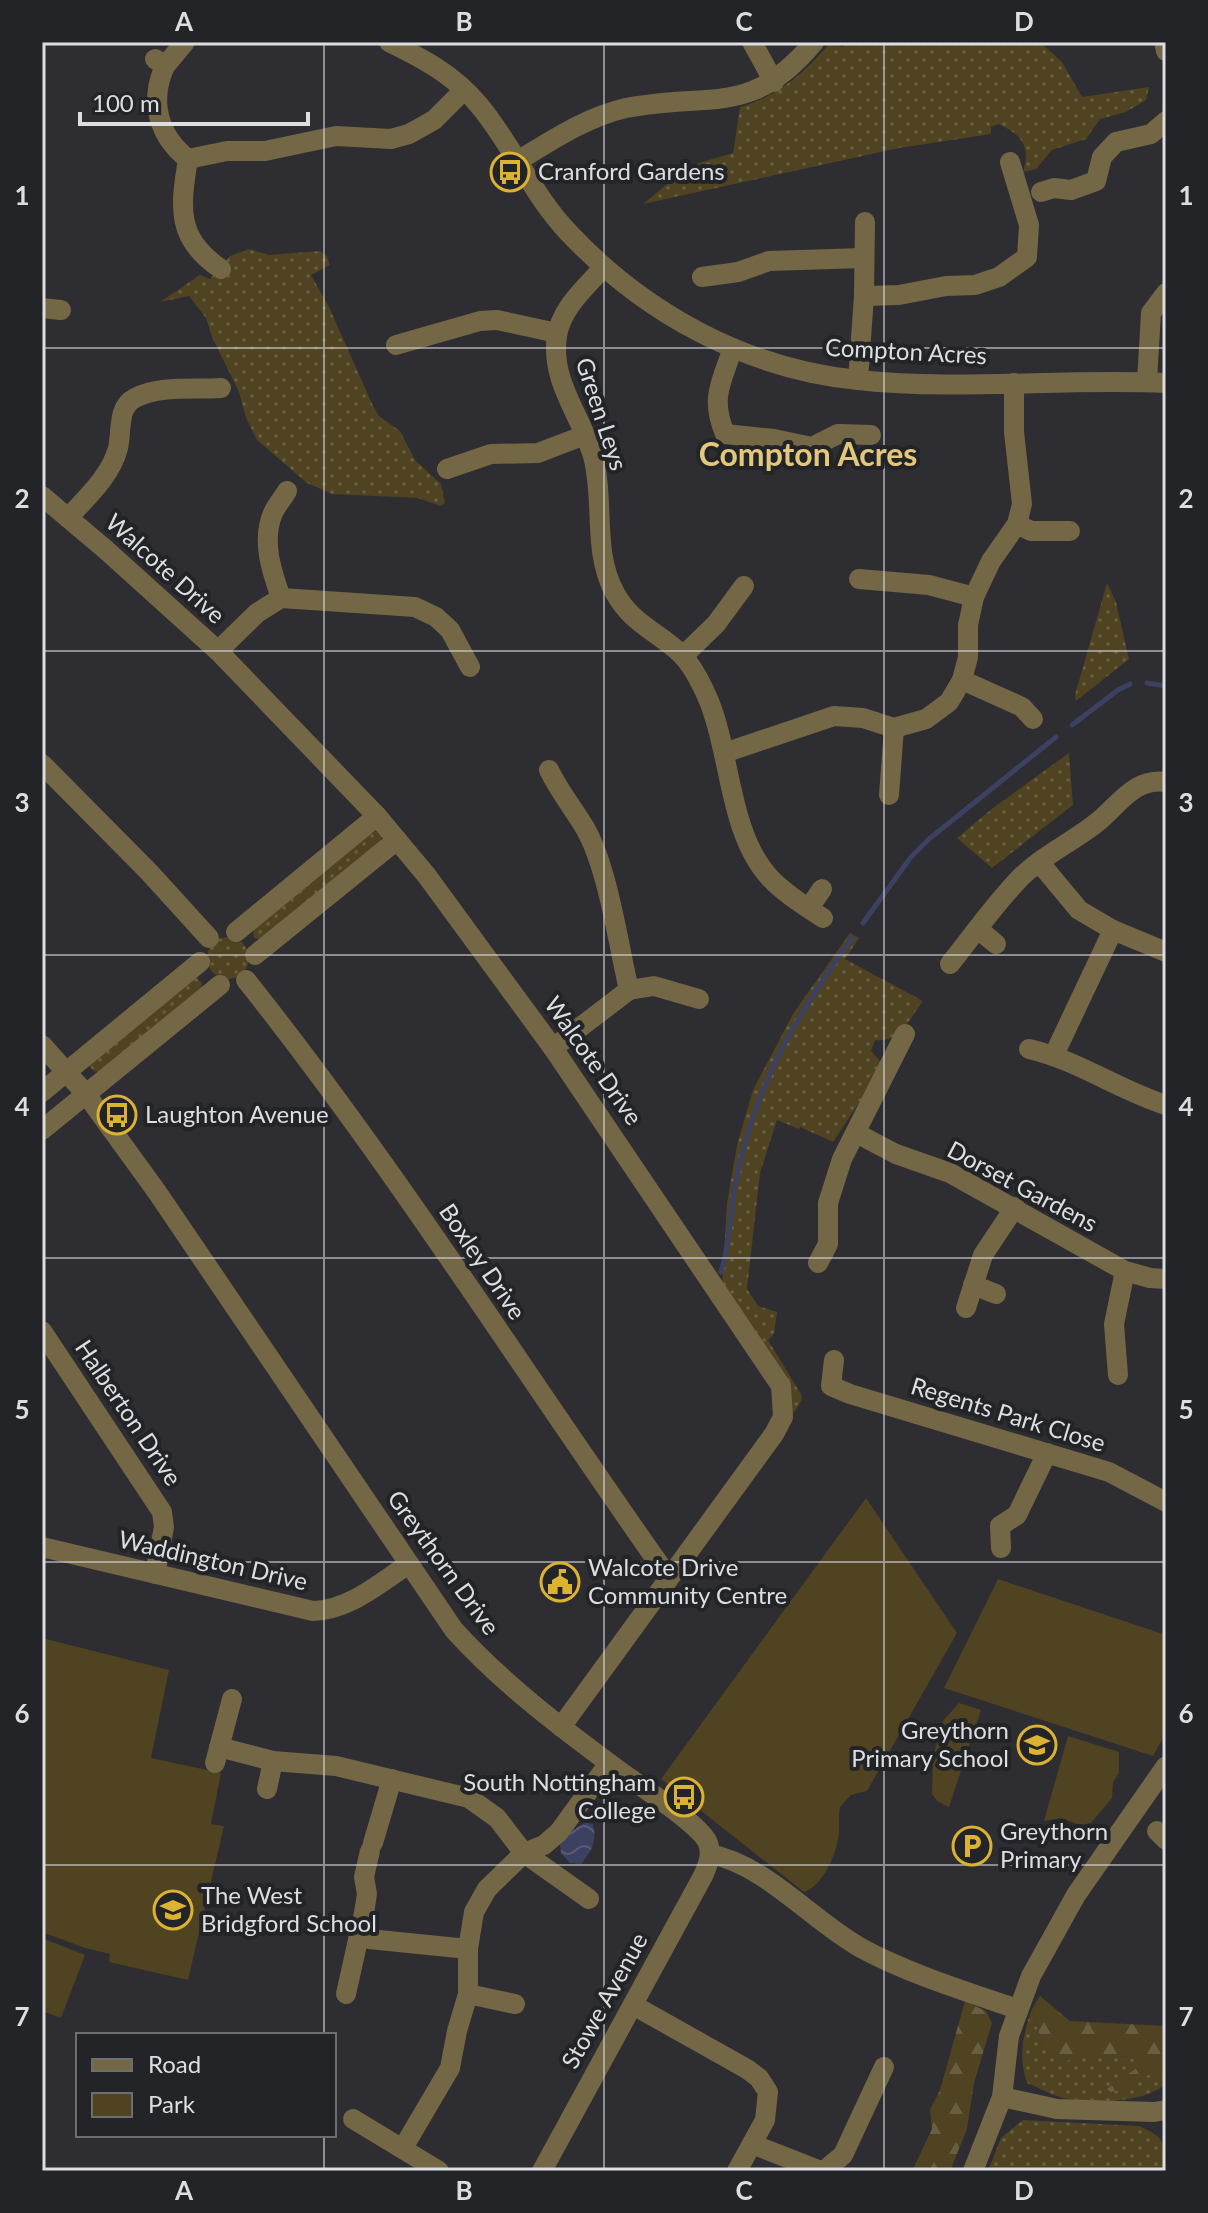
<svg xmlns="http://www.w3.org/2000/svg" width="1208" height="2213" font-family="Lato,sans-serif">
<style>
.grass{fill:url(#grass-dots)}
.forest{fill:url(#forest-firs)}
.green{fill:#4f4321}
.water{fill:url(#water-waves)}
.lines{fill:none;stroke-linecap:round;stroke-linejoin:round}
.stream{stroke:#3c4061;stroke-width:5}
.minor{stroke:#746745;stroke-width:20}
.grid{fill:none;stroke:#dddee1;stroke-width:2;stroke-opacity:0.55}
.labels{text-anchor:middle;stroke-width:8;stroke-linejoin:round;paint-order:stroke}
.poi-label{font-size:24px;fill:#dddee1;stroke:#232428;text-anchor:start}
.street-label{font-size:24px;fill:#dddee1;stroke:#232428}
.district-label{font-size:32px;font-weight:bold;fill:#e3c77b;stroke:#232428}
.neatline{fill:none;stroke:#dddee1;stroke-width:3}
.grid-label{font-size:26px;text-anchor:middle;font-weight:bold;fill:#dddee1}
</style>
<defs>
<pattern id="grass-dots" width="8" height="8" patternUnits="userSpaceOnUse" patternTransform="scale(2)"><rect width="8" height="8" fill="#4f4321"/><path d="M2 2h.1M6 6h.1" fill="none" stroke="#685e41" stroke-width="1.8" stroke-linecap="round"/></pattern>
<pattern id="forest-firs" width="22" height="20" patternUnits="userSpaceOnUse" patternTransform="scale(2)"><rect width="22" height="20" fill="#4f4321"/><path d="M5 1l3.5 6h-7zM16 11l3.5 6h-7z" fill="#685e41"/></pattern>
<pattern id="water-waves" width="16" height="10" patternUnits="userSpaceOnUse" patternTransform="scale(2)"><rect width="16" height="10" fill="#3c4061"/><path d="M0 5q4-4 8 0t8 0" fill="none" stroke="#585b77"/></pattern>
</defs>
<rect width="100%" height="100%" fill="#2d2d32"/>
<!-- grass -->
<g class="grass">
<path d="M831 42 842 47 850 42H1040L1062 62 1082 97 1149 87 1146 100 1126 112 1100 119 1086 139 1052 150 1036 169 1023 172C1031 147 1022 135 999 124L991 127V134L899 148 643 204 689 166 733 153 740 107C779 96 805 72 831 42Z"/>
<path d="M249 249 269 255 320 251 327 256 330 265 311 275 329 307 374 408 379 416 400 431 415 460 441 484 445 503 440 506 418 498 332 494 307 483 257 440 246 418 239 392 212 337 206 318 189 296 160 302 200 275 210 279 230 256Z"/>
<path d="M1107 583 1116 602 1129 659 1076 701 1075 695Z"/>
<path d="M1069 753 1073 805 992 868 957 838 993 808Z"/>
<path d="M376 831 382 838 379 844 261 940 254 938 253 930 368 834Z"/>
<path d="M850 933 859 938 845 959 923 1001C910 1018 899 1044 875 1040L871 1051 881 1062 880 1071 833 1142 800 1127 799 1129 777 1120 760 1173 747 1289 758 1306 777 1312 774 1334 768 1340 801 1394 802 1400 793 1414 722 1286 727 1203 737 1145 753 1090 793 1014Z"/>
<circle cx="228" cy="958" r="21"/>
<path d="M197 978 202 983 201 990 102 1071 95 1072 89 1066 91 1061 189 979Z"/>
<path d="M1032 2009 1044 2049 1128 2057 1145 2063 1108 2089 1166 2065V2084C1141 2104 1099 2102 1068 2099 1054 2097 1040 2088 1027 2083 1018 2057 1023 2034 1032 2009Z"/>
<path d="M1023 2120 1139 2126C1165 2137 1166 2144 1166 2171H988L1001 2138Z"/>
</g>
<!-- forest -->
<g class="forest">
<path d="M1040 1996 1070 2021 1166 2026V2065L1124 2089 1111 2092 1107 2089 1144 2063 1128 2057 1077 2054 1061 2066 1044 2049 1032 2009Z"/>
<path d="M965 2001 986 2011 992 2023 974 2083 967 2129 950 2171H912L932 2129 930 2110 940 2090Z"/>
</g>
<!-- green -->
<g class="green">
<path d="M866 1498 957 1633 867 1791 851 1795 840 1807C838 1816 840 1824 839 1833 837 1853 824 1885 804 1892L661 1779Z"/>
<path d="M998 1579 1166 1635V1733L1153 1756 944 1688Z"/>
<path d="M42 1638 169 1670 151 1758 221 1773 211 1824 224 1826 188 1980 109 1962 110 1954 85 1948 42 1932Z"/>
<path d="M959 1703 981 1710 949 1807 937 1801 932 1794 933 1758 942 1722Z"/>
<path d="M1068 1736 1119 1752V1773L1113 1782 1112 1798 1091 1823 1080 1825 1061 1818 1044 1821Z"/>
<path d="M42 1938 85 1955 61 2018 42 2011Z"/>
</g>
<!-- water -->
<path class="water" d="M586 1822 593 1824C597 1842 592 1850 581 1864L570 1863 561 1853 560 1843 573 1830Z"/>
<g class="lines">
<!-- stream -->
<g class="stream">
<path d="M1147 683 1166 686"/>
<path d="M1072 725 1118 690 1130 684"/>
<path d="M863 923 911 857 929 839 1056 737"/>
<path d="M721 1272C730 1242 730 1211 736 1181 756 1082 795 1018 852 938"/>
</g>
<!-- minor -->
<g class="minor">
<path d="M389 42C422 58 454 75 478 104 512 144 532 194 568 232 644 313 746 369 858 380 960 391 1064 378 1166 383"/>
<path d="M752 42 774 82"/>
<path d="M1164 42 1166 51"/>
<path d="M155 59 165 66C149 101 158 136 188 159"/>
<path d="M165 66 185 42"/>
<path d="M188 159 227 151H265L336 136 391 139 409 134 434 120 464 90"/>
<path d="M188 159C180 208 176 239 221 269"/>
<path d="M516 162C551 141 586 117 626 108 710 91 750 119 814 42"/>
<path d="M1041 192 1054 188 1071 190 1096 181 1102 157 1116 142 1151 134 1166 121"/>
<path d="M604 267C586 287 561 308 557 336 550 381 581 415 593 456 605 501 592 552 615 593 630 622 659 633 681 654 692 665 703 687 709 701 731 755 729 834 770 878 785 894 805 906 823 918"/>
<path d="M702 277 738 272 769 261 863 258"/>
<path d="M864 296 899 295 946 286 975 285 999 277 1027 257 1029 225 1010 162"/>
<path d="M42 308 61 310"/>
<path d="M396 345 480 321 497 320 557 333"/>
<path d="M733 348C721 383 710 398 725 434L774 439 812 447 838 434 871 435"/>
<path d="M858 380 864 296 865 222"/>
<path d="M1147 382 1151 313 1166 293"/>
<path d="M447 469 491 454 538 453 585 435"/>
<path d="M42 496 105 549 218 651 377 816 427 876 553 1048 781 1386 783 1417 774 1434 561 1727"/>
<path d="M68 518C86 498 111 476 118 448 122 431 117 407 135 398 159 385 195 390 221 388"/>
<path d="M1017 524 1031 531H1070"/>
<path d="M859 579 929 585 974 597"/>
<path d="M281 598C272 572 261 541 273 513 276 506 283 498 287 491"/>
<path d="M218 651 257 613 281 598 415 607 436 617 450 630 470 667"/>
<path d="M683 656 716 624 744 586"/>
<path d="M962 680 1022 707 1033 719"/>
<path d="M724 753 834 716 863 718 894 728 926 719 949 702 962 680 968 657V625L974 597 991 561 1017 524 1022 504 1014 432V383"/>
<path d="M42 764 149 872 209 938"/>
<path d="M549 770C559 791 573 808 585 828 608 868 618 943 629 990L553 1048"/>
<path d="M889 795 894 728"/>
<path d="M1039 862 1079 910 1113 930 1166 952"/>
<path d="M809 908 822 889"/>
<path d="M978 929 996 944"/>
<path d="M236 932 377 816"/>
<path d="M255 955 397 840"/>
<path d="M950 964C973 935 995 904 1020 878 1044 854 1075 841 1100 820 1121 802 1135 778 1166 782"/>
<path d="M246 980C398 1171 528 1379 669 1578"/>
<path d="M629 990 654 986 699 999"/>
<path d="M42 1045 86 1094 157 1192 454 1630C503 1684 559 1726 617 1769 637 1784 697 1822 707 1841 713 1853 708 1865 703 1876L542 2171"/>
<path d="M1029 1049C1077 1060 1119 1090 1166 1105"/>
<path d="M1054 1055 1113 930"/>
<path d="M42 1092 200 962"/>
<path d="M42 1130 220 985"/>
<path d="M856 1133 896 1154 950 1173 1125 1271 1150 1278 1166 1279"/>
<path d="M818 1263 828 1244V1203L842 1159 905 1034"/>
<path d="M973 1285 996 1294"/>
<path d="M966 1308 983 1255 1015 1207"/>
<path d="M42 1331 162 1512 164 1527 155 1574"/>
<path d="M834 1360 831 1386 850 1394 1109 1472 1166 1502"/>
<path d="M1118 1375 1114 1324 1125 1271"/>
<path d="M42 1547 313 1611C350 1610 379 1583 409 1564"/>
<path d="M1001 1548 1000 1526 1017 1515 1047 1453"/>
<path d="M219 1747 273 1761 336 1766 469 1798 497 1818 524 1853 589 1899"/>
<path d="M215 1763 232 1699"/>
<path d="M267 1789 273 1761"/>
<path d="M1157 1831 1166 1840"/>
<path d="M373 1843 392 1779"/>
<path d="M710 1854C766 1865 811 1920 861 1948 909 1974 965 1991 1017 2009"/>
<path d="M359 1938 468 1949"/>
<path d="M346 1994 364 1913 367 1894 364 1877 370 1851"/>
<path d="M468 1994 515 2004"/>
<path d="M633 2005 747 2069 759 2078 768 2092 765 2120 737 2171"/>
<path d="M1002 2097 1057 2109 1154 2112 1166 2110"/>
<path d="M353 2119 439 2171"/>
<path d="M752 2144 821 2171"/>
<path d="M403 2148 450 2068 457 2031 468 1994V1949L474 1912 487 1889 524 1853 544 1845 559 1832 609 1763"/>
<path d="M824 2171 843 2155 884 2067"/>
<path d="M973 2171 1002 2097 1009 2036 1031 1976 1076 1895 1166 1766"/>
</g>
</g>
<!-- grid -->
<path class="grid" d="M324 42V2035M604 42V2171M884 42V2171M42 348H1166M42 651H1166M42 955H1166M42 1258H1166M42 1562H1166M42 1865H1166M324 2135V2171"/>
<!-- icons -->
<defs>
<symbol id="bus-ring" viewBox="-11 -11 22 22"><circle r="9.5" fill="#232428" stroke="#dcb233" stroke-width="1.5"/><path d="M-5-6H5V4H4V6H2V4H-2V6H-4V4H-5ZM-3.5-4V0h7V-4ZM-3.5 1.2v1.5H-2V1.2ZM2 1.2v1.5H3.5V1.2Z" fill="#dcb233"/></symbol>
<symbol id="civic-ring" viewBox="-11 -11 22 22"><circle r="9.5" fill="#232428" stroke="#dcb233" stroke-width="1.5"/><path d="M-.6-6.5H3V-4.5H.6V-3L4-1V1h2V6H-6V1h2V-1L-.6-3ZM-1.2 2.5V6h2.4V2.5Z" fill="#dcb233"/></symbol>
<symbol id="school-ring" viewBox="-11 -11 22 22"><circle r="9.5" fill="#232428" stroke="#dcb233" stroke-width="1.5"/><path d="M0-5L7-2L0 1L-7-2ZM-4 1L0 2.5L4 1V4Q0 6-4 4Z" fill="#dcb233"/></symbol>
<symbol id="parking-ring" viewBox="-11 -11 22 22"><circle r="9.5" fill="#232428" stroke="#dcb233" stroke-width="1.5"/><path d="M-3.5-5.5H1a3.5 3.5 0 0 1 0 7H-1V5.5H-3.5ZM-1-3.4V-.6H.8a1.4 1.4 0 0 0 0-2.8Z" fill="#dcb233"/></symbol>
</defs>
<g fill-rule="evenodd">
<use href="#bus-ring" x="488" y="150" width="44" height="44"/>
<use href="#bus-ring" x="95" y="1093" width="44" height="44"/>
<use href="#civic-ring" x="538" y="1560" width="44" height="44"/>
<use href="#school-ring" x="1015" y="1723" width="44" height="44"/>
<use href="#bus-ring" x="662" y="1775" width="44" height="44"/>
<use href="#parking-ring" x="950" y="1824" width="44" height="44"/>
<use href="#school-ring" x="151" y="1888" width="44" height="44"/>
</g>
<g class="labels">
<!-- poi labels -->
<g class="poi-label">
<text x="538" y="180">Cranford Gardens</text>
<text x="145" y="1123">Laughton Avenue</text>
<text x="588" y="1576">Walcote Drive<tspan x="588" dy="28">Community Centre</tspan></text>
<text x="1009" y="1739" text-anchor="end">Greythorn<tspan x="1009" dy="28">Primary School</tspan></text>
<text x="656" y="1791" text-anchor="end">South Nottingham<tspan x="656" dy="28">College</tspan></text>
<text x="1000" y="1840">Greythorn<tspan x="1000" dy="28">Primary</tspan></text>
<text x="201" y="1904">The West<tspan x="201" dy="28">Bridgford School</tspan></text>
</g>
<!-- street labels -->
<g class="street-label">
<text transform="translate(906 352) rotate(3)" y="8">Compton Acres</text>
<text transform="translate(601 414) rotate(72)" y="8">Green Leys</text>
<text transform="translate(165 569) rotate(42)" y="8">Walcote Drive</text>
<text transform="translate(593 1061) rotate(55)" y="8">Walcote Drive</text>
<text transform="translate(1022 1187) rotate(28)" y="8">Dorset Gardens</text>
<text transform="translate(482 1262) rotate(56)" y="8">Boxley Drive</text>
<text transform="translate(128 1413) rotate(56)" y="8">Halberton Drive</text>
<text transform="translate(1008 1415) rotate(17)" y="8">Regents Park Close</text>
<text transform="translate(213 1561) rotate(13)" y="8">Waddington Drive</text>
<text transform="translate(443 1563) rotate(54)" y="8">Greythorn Drive</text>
<text transform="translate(605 2001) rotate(-61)" y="8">Stowe Avenue</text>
</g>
<!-- district labels -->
<g class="district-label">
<text x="808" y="466">Compton Acres</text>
</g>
</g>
<!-- border -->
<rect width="1208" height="2213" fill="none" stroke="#232428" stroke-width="88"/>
<!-- legend -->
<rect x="76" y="2033" width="260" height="104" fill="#232428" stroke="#6d6e72" stroke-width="2"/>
<rect x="92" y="2059" width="40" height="12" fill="#746745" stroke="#6d6e72" stroke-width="2"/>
<text x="148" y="2073" font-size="24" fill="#dddee1">Road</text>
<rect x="92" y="2093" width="40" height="24" fill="#4f4321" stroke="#6d6e72" stroke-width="2"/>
<text x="148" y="2113" font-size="24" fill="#dddee1">Park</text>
<!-- scale -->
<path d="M80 112v12h228v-12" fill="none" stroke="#dddee1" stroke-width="4"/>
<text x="92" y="112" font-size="24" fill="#dddee1" stroke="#232428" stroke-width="6" paint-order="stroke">100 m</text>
<rect x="44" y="44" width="1120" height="2125" class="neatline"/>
<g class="grid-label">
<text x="184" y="31">A</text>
<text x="464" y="31">B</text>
<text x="744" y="31">C</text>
<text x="1024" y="31">D</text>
<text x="22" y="205">1</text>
<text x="1186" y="205">1</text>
<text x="22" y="508">2</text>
<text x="1186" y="508">2</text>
<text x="22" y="812">3</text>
<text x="1186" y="812">3</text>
<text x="22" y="1116">4</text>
<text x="1186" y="1116">4</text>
<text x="22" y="1419">5</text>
<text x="1186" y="1419">5</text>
<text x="22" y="1723">6</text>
<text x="1186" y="1723">6</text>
<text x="22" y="2026">7</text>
<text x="1186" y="2026">7</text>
<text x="184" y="2200">A</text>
<text x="464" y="2200">B</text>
<text x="744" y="2200">C</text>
<text x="1024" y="2200">D</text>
</g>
</svg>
